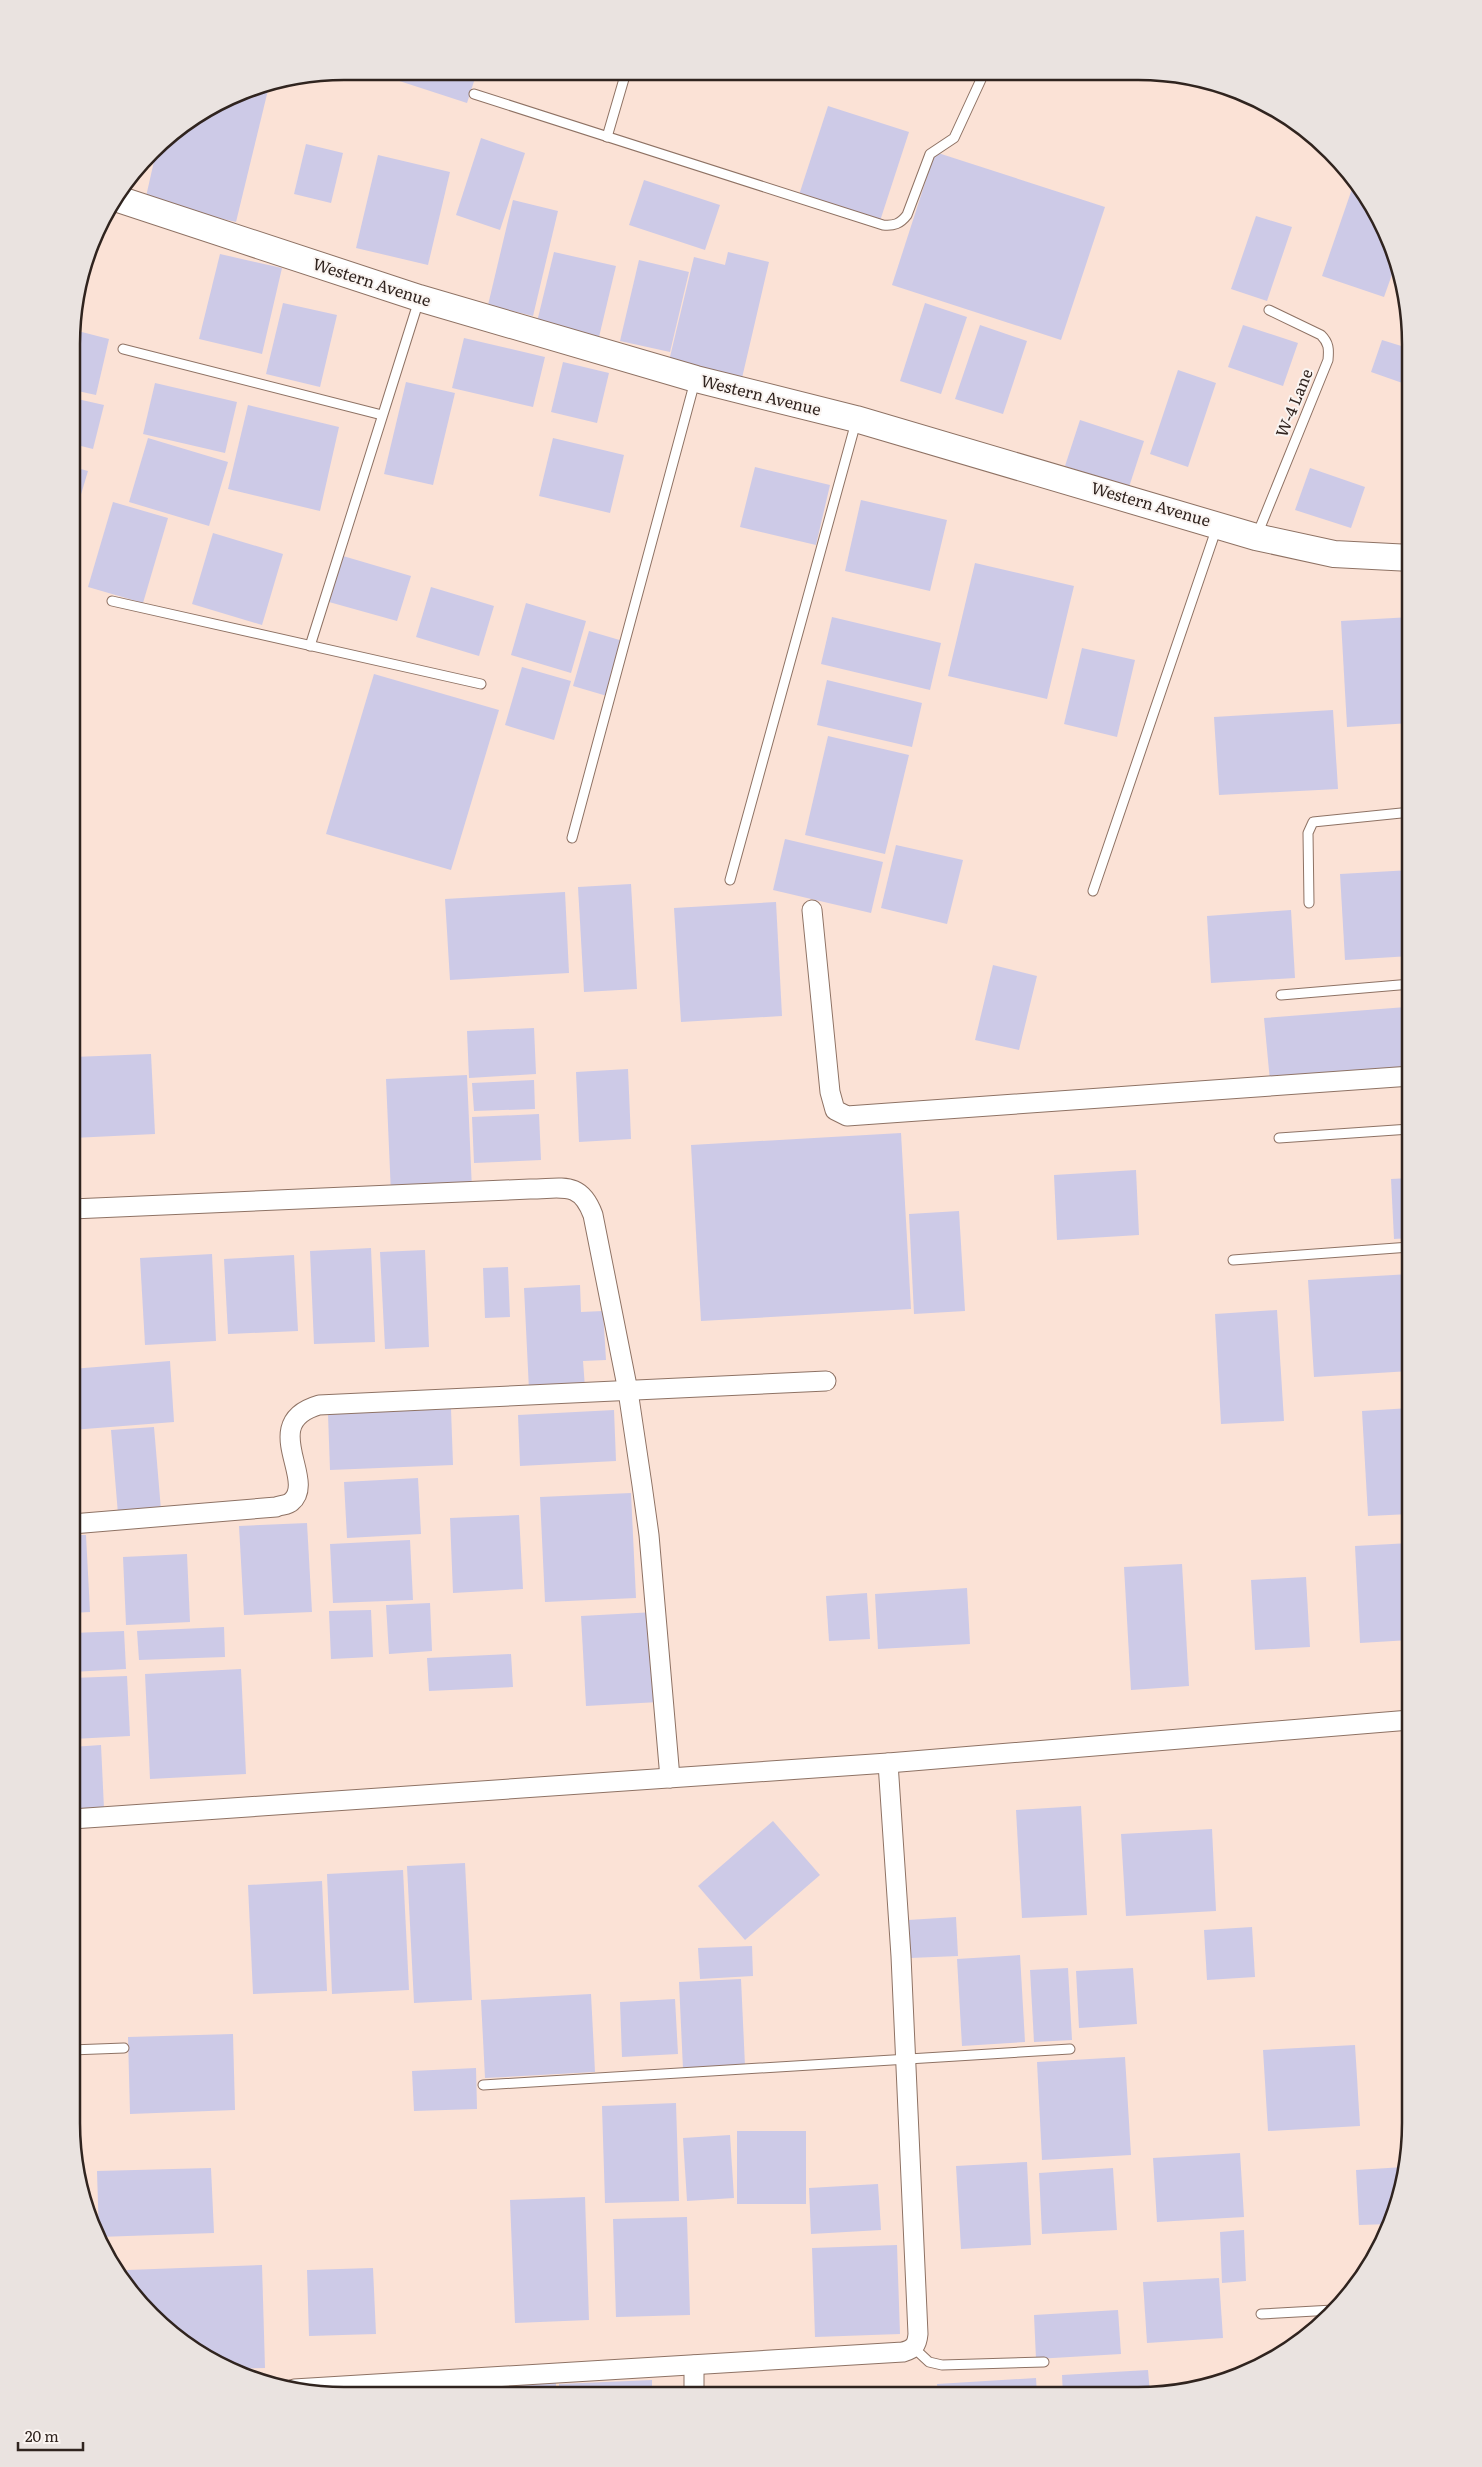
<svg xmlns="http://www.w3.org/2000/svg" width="1482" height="2467" font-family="Literata,serif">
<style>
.building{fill:#cdcae7}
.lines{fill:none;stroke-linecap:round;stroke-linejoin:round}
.lane-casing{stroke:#8e7264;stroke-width:11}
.street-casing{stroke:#8e7264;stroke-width:21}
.secondary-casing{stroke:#8e7264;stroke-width:28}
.lane{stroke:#fff;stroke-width:9}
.street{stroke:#fff;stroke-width:19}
.secondary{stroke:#fff;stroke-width:26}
.labels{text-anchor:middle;stroke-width:4;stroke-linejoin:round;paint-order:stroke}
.street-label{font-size:16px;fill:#30241f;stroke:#faf4f1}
.rim{fill:none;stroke:#30241f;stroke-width:2.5}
</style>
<rect width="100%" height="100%" fill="#fbe2d6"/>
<!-- building -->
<g class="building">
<path d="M386 71 477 72 467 103 384 76Z"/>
<path d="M269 86 236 222 145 201 157 148 164 139 240 92Z"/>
<path d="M828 106 909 132 880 221 799 195Z"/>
<path d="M481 138 525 153 500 230 456 215Z"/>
<path d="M306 144 343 153 331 203 294 194Z"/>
<path d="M935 152 1105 207 1061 340 892 285Z"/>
<path d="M378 155 450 172 428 265 356 248Z"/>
<path d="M644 180 720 205 705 250 629 225Z"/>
<path d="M1355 180 1390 240 1395 266 1384 297 1322 276Z"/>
<path d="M513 200 558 211 533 316 488 305Z"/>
<path d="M1256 216 1292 227 1267 301 1231 289Z"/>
<path d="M554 252 616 266 599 337 537 322Z"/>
<path d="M728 252 769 262 742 378 669 361 694 257 725 265Z"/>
<path d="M220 254 282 268 262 354 199 339Z"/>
<path d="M639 260 689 272 670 352 620 341Z"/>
<path d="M283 303 337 315 320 387 266 374Z"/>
<path d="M925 303 967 317 941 394 900 381Z"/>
<path d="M980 325 1027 341 1003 414 955 399Z"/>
<path d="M1243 325 1298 343 1283 386 1228 367Z"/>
<path d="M74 330 109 339 96 395 73 390Z"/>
<path d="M464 338 545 357 533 407 452 388Z"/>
<path d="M1382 340 1411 349V386L1371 372Z"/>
<path d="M563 362 609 373 597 423 551 412Z"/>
<path d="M1178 370 1216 383 1188 467 1150 454Z"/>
<path d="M406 382 455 393 433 485 384 474Z"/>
<path d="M155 383 237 402 225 453 143 434Z"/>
<path d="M73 398 104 405 93 449 73 444Z"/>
<path d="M248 405 339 427 320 511 228 489Z"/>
<path d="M1080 420 1144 441 1129 487 1065 466Z"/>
<path d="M148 438 228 462 209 526 129 502Z"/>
<path d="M553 438 624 455 610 513 539 496Z"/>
<path d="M73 467 88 471 74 518H73Z"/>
<path d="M755 467 830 485 816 545 740 527Z"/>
<path d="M1310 468 1365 487 1351 528 1295 510Z"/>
<path d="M861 500 947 520 930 591 845 571Z"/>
<path d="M113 502 168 518 143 603 88 587Z"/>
<path d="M213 533 283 554 262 625 192 604Z"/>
<path d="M343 556 411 576 397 621 329 602Z"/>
<path d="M975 563 1074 586 1047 699 948 676Z"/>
<path d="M431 587 494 606 479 656 416 637Z"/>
<path d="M526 603 586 621 571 673 511 655Z"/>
<path d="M832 617 941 643 930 690 821 664Z"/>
<path d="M1411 617V723L1347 727 1341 621Z"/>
<path d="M589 631 623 641 607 696 573 686Z"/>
<path d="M1082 648 1135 660 1117 737 1064 724Z"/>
<path d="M522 667 571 681 554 740 505 725Z"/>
<path d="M374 674 499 710 451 870 326 834Z"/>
<path d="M827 680 922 703 912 747 817 725Z"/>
<path d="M1333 710 1338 789 1219 795 1214 717Z"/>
<path d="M828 736 909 755 885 854 805 835Z"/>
<path d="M785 839 883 862 871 913 773 890Z"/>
<path d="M896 845 963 860 947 924 881 908Z"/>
<path d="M1411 870V956L1345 960 1340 874Z"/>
<path d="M631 884 637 989 584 992 578 887Z"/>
<path d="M565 892 569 973 450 980 445 899Z"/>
<path d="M776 902 782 1016 681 1022 674 908Z"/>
<path d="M1291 910 1295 978 1211 983 1207 916Z"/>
<path d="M993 965 1037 976 1019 1050 975 1040Z"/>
<path d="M1406 1007 1407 1027H1411L1408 1070 1270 1081 1264 1018Z"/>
<path d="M534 1028 536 1074 469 1078 467 1031Z"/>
<path d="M151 1054 155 1134 73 1138V1057Z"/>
<path d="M628 1069 631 1139 579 1142 576 1072Z"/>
<path d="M467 1075 472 1190 391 1194 386 1079Z"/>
<path d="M534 1080 535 1109 474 1111 472 1083Z"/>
<path d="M539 1114 541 1160 474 1163 472 1117Z"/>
<path d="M901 1133 911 1309 701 1321 691 1145Z"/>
<path d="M1136 1170 1139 1235 1057 1240 1054 1175Z"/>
<path d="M1410 1178V1238L1394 1239 1391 1179Z"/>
<path d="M959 1211 965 1311 914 1314 909 1214Z"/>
<path d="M371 1248 375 1342 314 1344 310 1251Z"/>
<path d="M425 1250 429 1347 385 1349 380 1252Z"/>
<path d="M212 1254 216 1341 145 1345 140 1258Z"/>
<path d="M294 1255 298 1331 228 1334 224 1259Z"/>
<path d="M508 1267 510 1317 485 1318 483 1268Z"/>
<path d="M1410 1274V1371L1314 1377 1308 1280Z"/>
<path d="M580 1285 581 1312 603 1311 606 1360 583 1361 585 1388 529 1390 524 1288Z"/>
<path d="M1277 1310 1284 1421 1221 1424 1215 1314Z"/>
<path d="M77 1330 79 1356H72V1331Z"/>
<path d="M170 1361 174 1422 72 1430V1369Z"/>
<path d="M1410 1408V1514L1368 1516 1362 1411Z"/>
<path d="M451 1409 453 1465 330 1470 328 1414Z"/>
<path d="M614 1410 616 1461 520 1466 518 1415Z"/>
<path d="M154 1427 161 1510 118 1514 111 1430Z"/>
<path d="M72 1454 78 1514 72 1515Z"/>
<path d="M418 1478 421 1534 347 1538 344 1482Z"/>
<path d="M631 1493 636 1598 545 1602 540 1497Z"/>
<path d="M519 1515 523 1589 453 1593 450 1518Z"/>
<path d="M307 1523 312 1612 244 1615 239 1526Z"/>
<path d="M72 1535H86L90 1612 72 1613Z"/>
<path d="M410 1540 413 1600 333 1603 330 1544Z"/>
<path d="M1410 1543V1640L1360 1643 1355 1546Z"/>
<path d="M187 1554 190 1622 126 1625 123 1557Z"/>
<path d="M1182 1564 1189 1686 1131 1690 1124 1567Z"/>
<path d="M1306 1577 1310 1647 1255 1650 1251 1580Z"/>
<path d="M967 1588 970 1644 878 1649 875 1594Z"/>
<path d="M867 1593 870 1639 829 1641 826 1596Z"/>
<path d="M430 1603 432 1651 389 1654 386 1605Z"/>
<path d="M371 1610 373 1657 331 1659 329 1611Z"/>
<path d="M655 1612 659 1702 586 1706 581 1616Z"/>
<path d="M224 1627 225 1657 139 1660 137 1631Z"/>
<path d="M124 1631 126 1669 72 1672V1633Z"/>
<path d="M511 1654 513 1687 429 1691 427 1658Z"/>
<path d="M241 1669 246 1774 150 1779 145 1674Z"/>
<path d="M127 1676 130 1736 73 1739 72 1678Z"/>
<path d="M101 1745 104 1809 72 1810V1747Z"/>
<path d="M1406 1757H1410V1801H1409Z"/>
<path d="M1081 1806 1087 1915 1022 1918 1016 1810Z"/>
<path d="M773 1821 820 1875 745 1940 698 1886Z"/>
<path d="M1212 1829 1216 1911 1126 1916 1121 1834Z"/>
<path d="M465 1863 472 2000 414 2003 407 1866Z"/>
<path d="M403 1870 409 1990 332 1994 327 1874Z"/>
<path d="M322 1881 327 1991 253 1994 248 1885Z"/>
<path d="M956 1917 958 1956 910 1958 908 1920Z"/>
<path d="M1252 1927 1255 1977 1207 1980 1204 1930Z"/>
<path d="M752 1946 753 1976 700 1979 698 1948Z"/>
<path d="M1020 1955 1025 2042 962 2046 957 1959Z"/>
<path d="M1068 1968 1072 2040 1034 2042 1030 1970Z"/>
<path d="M1133 1968 1137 2024 1079 2028 1076 1971Z"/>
<path d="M741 1979 745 2066 683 2069 679 1982Z"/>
<path d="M591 1994 595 2072 485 2078 481 2000Z"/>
<path d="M675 1999 678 2054 622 2057 620 2002Z"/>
<path d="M233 2034 235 2110 130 2114 128 2037Z"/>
<path d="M1355 2045 1360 2126 1268 2131 1263 2050Z"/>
<path d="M1125 2057 1131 2155 1042 2160 1037 2062Z"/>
<path d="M476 2068 477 2109 414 2111 412 2071Z"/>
<path d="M676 2103 679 2201 605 2203 602 2106Z"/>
<rect x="737" y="2131" width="69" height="73"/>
<path d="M730 2135 734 2198 687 2201 683 2138Z"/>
<path d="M1240 2153 1244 2217 1157 2222 1153 2158Z"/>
<path d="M1027 2162 1031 2245 961 2249 956 2166Z"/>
<path d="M1404 2167 1391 2224 1359 2225 1356 2170Z"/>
<path d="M211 2168 214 2233 99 2237 97 2171Z"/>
<path d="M1113 2168 1117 2230 1042 2234 1039 2173Z"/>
<path d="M878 2184 881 2230 811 2234 809 2188Z"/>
<path d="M585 2197 589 2320 515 2323 510 2200Z"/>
<path d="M687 2217 690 2315 616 2317 613 2219Z"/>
<path d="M1244 2230 1246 2281 1222 2283 1220 2232Z"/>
<path d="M897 2245 900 2334 815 2337 812 2248Z"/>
<path d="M262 2265 265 2368 230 2369 178 2339 128 2289 127 2270Z"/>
<path d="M373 2268 376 2334 309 2336 307 2270Z"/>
<path d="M1219 2278 1223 2338 1147 2343 1143 2282Z"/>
<path d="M1118 2310 1121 2354 1036 2359 1034 2315Z"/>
<path d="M1148 2370 1150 2393 1138 2396H1063L1062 2375Z"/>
<path d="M1036 2378 1037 2395H938L937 2384Z"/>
<path d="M556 2379V2394H497V2382Z"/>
<path d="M652 2380V2394H559V2384Z"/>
</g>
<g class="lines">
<defs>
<g id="lane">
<path d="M474 94 883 225C894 226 900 224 907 215L930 154 954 138 984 73"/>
<path d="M607 137 626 72"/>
<path d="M123 349 382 415"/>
<path d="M1257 535 1328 360C1329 349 1329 343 1321 335L1269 310"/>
<path d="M112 601 481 684"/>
<path d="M310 646 419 300"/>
<path d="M572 838 695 381"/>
<path d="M730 880 856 422"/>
<path d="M1093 891 1217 527"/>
<path d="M1309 903 1308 833 1313 822 1411 812"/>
<path d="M1281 995 1411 984"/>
<path d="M1279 1138 1410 1129"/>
<path d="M1233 1260 1410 1247"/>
<path d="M71 2050 124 2048"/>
<path d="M483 2085 1070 2049"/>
<path d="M1261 2314 1333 2310"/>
<path d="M914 2348 929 2362 942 2365 1044 2362"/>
</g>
<g id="street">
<path d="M812 910 830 1092 835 1110 847 1116 1411 1076"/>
<path d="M72 1209 530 1189C562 1189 580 1180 593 1215L628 1391 642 1485 649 1535 670 1778"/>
<path d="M72 1524 276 1507C280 1505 288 1505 291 1502 318 1480 257 1423 319 1405L826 1381"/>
<path d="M72 1819 888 1763 1410 1720"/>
<path d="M694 2365V2395"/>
<path d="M294 2389C497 2375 700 2366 903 2352 914 2349 917 2345 918 2334L901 1956 888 1763"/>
</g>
<path id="secondary" d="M118 199 419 298 696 379 856 419 1256 537 1334 554 1411 558"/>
</defs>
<!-- lane casing -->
<use href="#lane" class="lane-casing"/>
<!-- street casing -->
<use href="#street" class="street-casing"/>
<!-- secondary casing -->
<use href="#secondary" class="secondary-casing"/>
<!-- lane -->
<use href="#lane" class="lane"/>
<!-- street -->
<use href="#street" class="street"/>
<!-- secondary -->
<use href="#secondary" class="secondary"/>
</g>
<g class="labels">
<!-- street labels -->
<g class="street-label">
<text transform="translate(372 282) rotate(18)" y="6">Western Avenue</text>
<text transform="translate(761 395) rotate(14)" y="6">Western Avenue</text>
<text transform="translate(1294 403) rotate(-68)" y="6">W-4 Lane</text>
<text transform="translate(1151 504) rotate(16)" y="6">Western Avenue</text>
</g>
</g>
<!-- crop -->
<path d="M0 0H1482V2467H0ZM344 80H1138A264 264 0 0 1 1402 344V2123A264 264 0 0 1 1138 2387H344A264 264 0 0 1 80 2123V344A264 264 0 0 1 344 80Z" fill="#eae3e0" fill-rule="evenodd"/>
<path class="rim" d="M344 80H1138A264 264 0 0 1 1402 344V2123A264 264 0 0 1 1138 2387H344A264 264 0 0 1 80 2123V344A264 264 0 0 1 344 80Z"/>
<!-- scale -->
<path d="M18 2442v8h65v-8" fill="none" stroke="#30241f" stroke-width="2.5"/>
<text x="25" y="2442" font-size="15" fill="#30241f" stroke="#faf4f1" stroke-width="4" paint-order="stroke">20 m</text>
</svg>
